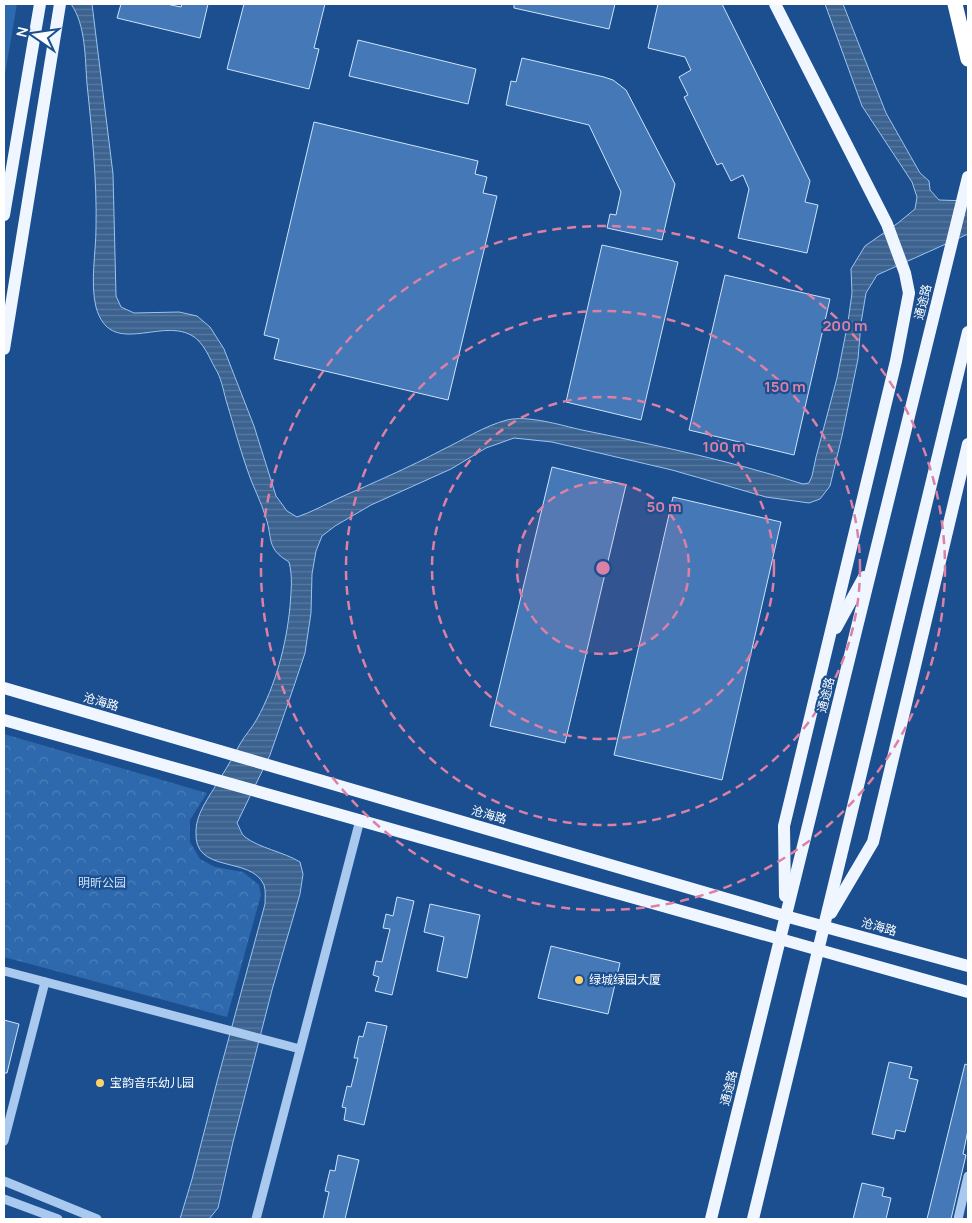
<svg xmlns="http://www.w3.org/2000/svg" width="972" height="1223" font-family="Manrope,'Noto Sans SC',sans-serif">
<style>
.green{fill:#2e69ad}
.park{fill:url(#park-crowns)}
.water{fill:url(#water-rules);stroke:#9cc4f0}
.building{fill:#4478b7;stroke:#cfe3fa}
.lines{fill:none;stroke-linecap:round;stroke-linejoin:round}
.minor{stroke:#a9c9ee;stroke-width:9}
.major{stroke:#f0f6ff;stroke-width:12}
.highway{stroke:#fff;stroke-width:15}
.ring{fill:none;stroke:#dd80a5;stroke-width:2.5;stroke-dasharray:9 6}
.poi-dot{fill:#ffd166;stroke:#1b4f8f;stroke-width:2}
.labels{text-anchor:middle;stroke-width:4.5;stroke-linejoin:round;paint-order:stroke}
.street-label{font-size:12px;fill:#fff;stroke:#1b4f8f}
.park-label{font-size:12px;fill:#cfe3fa;stroke:#1b4f8f}
.poi-label{font-size:12px;fill:#fff;stroke:#1b4f8f;text-anchor:start}
.centre{fill:#dd80a5;stroke:#1b4f8f;stroke-width:2.5}
.ring-label{font-size:15px;text-anchor:middle;font-weight:bold;fill:#dd80a5;stroke:#1b4f8f;stroke-width:4.5;stroke-linejoin:round;paint-order:stroke}
</style>
<defs>
<pattern id="park-crowns" width="20" height="18" patternUnits="userSpaceOnUse" patternTransform="scale(1.25)"><rect width="20" height="18" fill="#2e69ad"/><path d="M2 6a3 3 0 1 1 6 0M12 15a3 3 0 1 1 6 0" fill="none" stroke="#4d80b9"/></pattern>
<pattern id="water-rules" width="6" height="5" patternUnits="userSpaceOnUse" patternTransform="scale(1.25)"><rect width="6" height="5" fill="#3c6290"/><path d="M0 2.5h6" fill="none" stroke="#597aa1"/></pattern>
</defs>
<rect width="100%" height="100%" fill="#1b4f8f"/>
<!-- green -->
<path class="green" d="M4 4H17L4 80Z"/>
<!-- park -->
<path class="park" d="M4 734 207 793 190 820V842L200 859 215 867 243 872 259 885 261 895 227 1017 4 957Z"/>
<!-- water -->
<path class="water" d="M71 4H92L113 174 116 296 121 307 134 313 179 312 197 316 210 327 224 349 254 426 276 496 287 511 297 517C312 512 324 505 339 498 373 483 408 468 442 450 463 440 484 426 507 420 528 415 560 425 582 430 656 445 731 461 803 484L809 483 812 476 816 457 837 378 848 322 852 293 851 269 865 246 898 223 915 209 917 197 912 182 862 106 825 4H843L886 113 920 173 929 181 930 190 939 200 968 201V234L877 275 866 293 861 323 858 359 842 436 830 486 820 499 809 503 766 497 672 470 552 442 514 438 486 448 451 469 371 505 335 526 322 536 316 551 312 574 311 613 305 653 294 686 270 755 237 823C240 828 241 834 245 837 259 848 284 852 300 862L303 874 300 894 272 990 233 1142 218 1208 209 1219H180L192 1179 218 1078 265 904C265 899 266 890 264 885 251 855 193 875 196 831 196 812 212 793 221 777 228 766 234 755 240 744 245 735 252 728 257 719 276 684 286 646 290 607 291 591 293 577 289 562 266 548 273 540 266 518 261 501 252 485 247 469 239 446 233 423 226 400 223 389 221 377 215 368 209 357 203 341 191 335 159 318 110 358 96 307 90 283 96 252 96 228 97 180 92 132 87 84 85 59 86 25 71 4Z"/>
<!-- building -->
<g class="building">
<path d="M121 4H166L181 7 182 4H208L200 38 117 18Z"/>
<path d="M244 4H325L314 48 319 49 309 89 227 69Z"/>
<path d="M514 4H615L609 29 514 8Z"/>
<path d="M658 4H722L810 181 805 202 818 205 807 253 738 238 749 189 743 175 731 181 722 163 717 165 684 97 688 95 679 77 691 70 685 57 648 48Z"/>
<path d="M358 40 476 69 468 104 349 76Z"/>
<path d="M522 58 604 77 613 80 626 90 675 184 662 240 607 228 610 214 616 215 621 192 589 125 506 105 511 81 516 82Z"/>
<path d="M314 122 478 161 475 174 487 177 483 193 497 196 448 400 274 359 279 339 264 335Z"/>
<path d="M602 245 678 262 641 420 566 402Z"/>
<path d="M725 275 830 299 794 455 689 430Z"/>
<path d="M552 467 626 485 565 743 490 726Z"/>
<path d="M673 497 781 522 722 780 614 755Z"/>
<path d="M397 897 414 901 392 995 375 991 379 977 373 975 376 961 382 962 390 929 383 928 386 914 393 916Z"/>
<path d="M430 904 480 915 467 978 437 971 444 937 424 932Z"/>
<path d="M551 946 620 963 608 1014 538 998Z"/>
<path d="M4 1020 19 1024 7 1073H4Z"/>
<path d="M367 1022 387 1026 364 1125 344 1120 346 1108 342 1107 347 1086 351 1087 358 1058H354L359 1036 363 1037Z"/>
<path d="M889 1062 912 1067 909 1078 918 1080 905 1132 896 1130 894 1139 872 1134Z"/>
<path d="M965 1064 968 1065V1130L963 1154 966 1155 951 1219H927Z"/>
<path d="M338 1155 359 1160 345 1219H323L329 1192 325 1191 330 1170 335 1171Z"/>
<path d="M862 1183 884 1188 882 1196 891 1198 886 1219H853Z"/>
</g>
<g class="lines">
<!-- minor -->
<g class="minor">
<path d="M4 971 300 1049"/>
<path d="M4 1141 45 982"/>
<path d="M4 1181 97 1219"/>
<path d="M4 1199 58 1219"/>
<path d="M256 1219 360 820"/>
<path d="M958 1219 968 1176"/>
</g>
<!-- major -->
<g class="major">
<path d="M775 4 887 224 905 273 909 293 896 361 784 826 785 896"/>
<path d="M4 215 40 4"/>
<path d="M4 349 60 4"/>
<path d="M836 628 864 577"/>
<path d="M4 688 785 916 968 966"/>
<path d="M4 720 968 992"/>
<path d="M831 913 873 842 968 444"/>
<path d="M711 1219 968 177"/>
<path d="M753 1219 968 332"/>
</g>
<!-- highway -->
<path class="highway" d="M955 4 968 59"/>
</g>
<!-- distance rings -->
<circle cx="603" cy="568" r="86" fill="#dd80a5" fill-opacity=".12"/>
<g class="ring">
<circle cx="603" cy="568" r="86"/>
<circle cx="603" cy="568" r="171"/>
<circle cx="603" cy="568" r="257"/>
<circle cx="603" cy="568" r="342"/>
</g>
<!-- markers -->
<g class="poi-dot">
<circle cx="579" cy="980" r="5"/>
<circle cx="100" cy="1083" r="5"/>
</g>
<g class="labels">
<!-- street labels -->
<g class="street-label">
<text transform="translate(923 302) rotate(-76)" y="4">通途路</text>
<text transform="translate(826 695) rotate(-76)" y="4">通途路</text>
<text transform="translate(101 702) rotate(16)" y="4">沧海路</text>
<text transform="translate(489 815) rotate(16)" y="4">沧海路</text>
<text transform="translate(879 927) rotate(15)" y="4">沧海路</text>
<text transform="translate(729 1088) rotate(-76)" y="4">通途路</text>
</g>
<!-- park labels -->
<g class="park-label">
<text x="102" y="887">明昕公园</text>
</g>
<!-- poi labels -->
<g class="poi-label">
<text x="589" y="984">绿城绿园大厦</text>
<text x="110" y="1087">宝韵音乐幼儿园</text>
</g>
</g>
<circle cx="603" cy="568" r="8" class="centre"/>
<g class="ring-label">
<text x="845" y="331">200 m</text>
<text x="785" y="392">150 m</text>
<text x="724" y="452">100 m</text>
<text x="664" y="512">50 m</text>
</g>
<!-- border -->
<rect width="972" height="1223" fill="none" stroke="#ffffff" stroke-width="10"/>
<!-- north arrow -->
<g transform="translate(35 35) rotate(283)" stroke="#1b4f8f" stroke-width="4" paint-order="stroke">
<path d="M0-4L9 19L0 12L-9 19Z" fill="#ffffff"/>
<text y="-8" font-size="14" font-weight="bold" text-anchor="middle" fill="#ffffff">N</text>
</g>
</svg>
